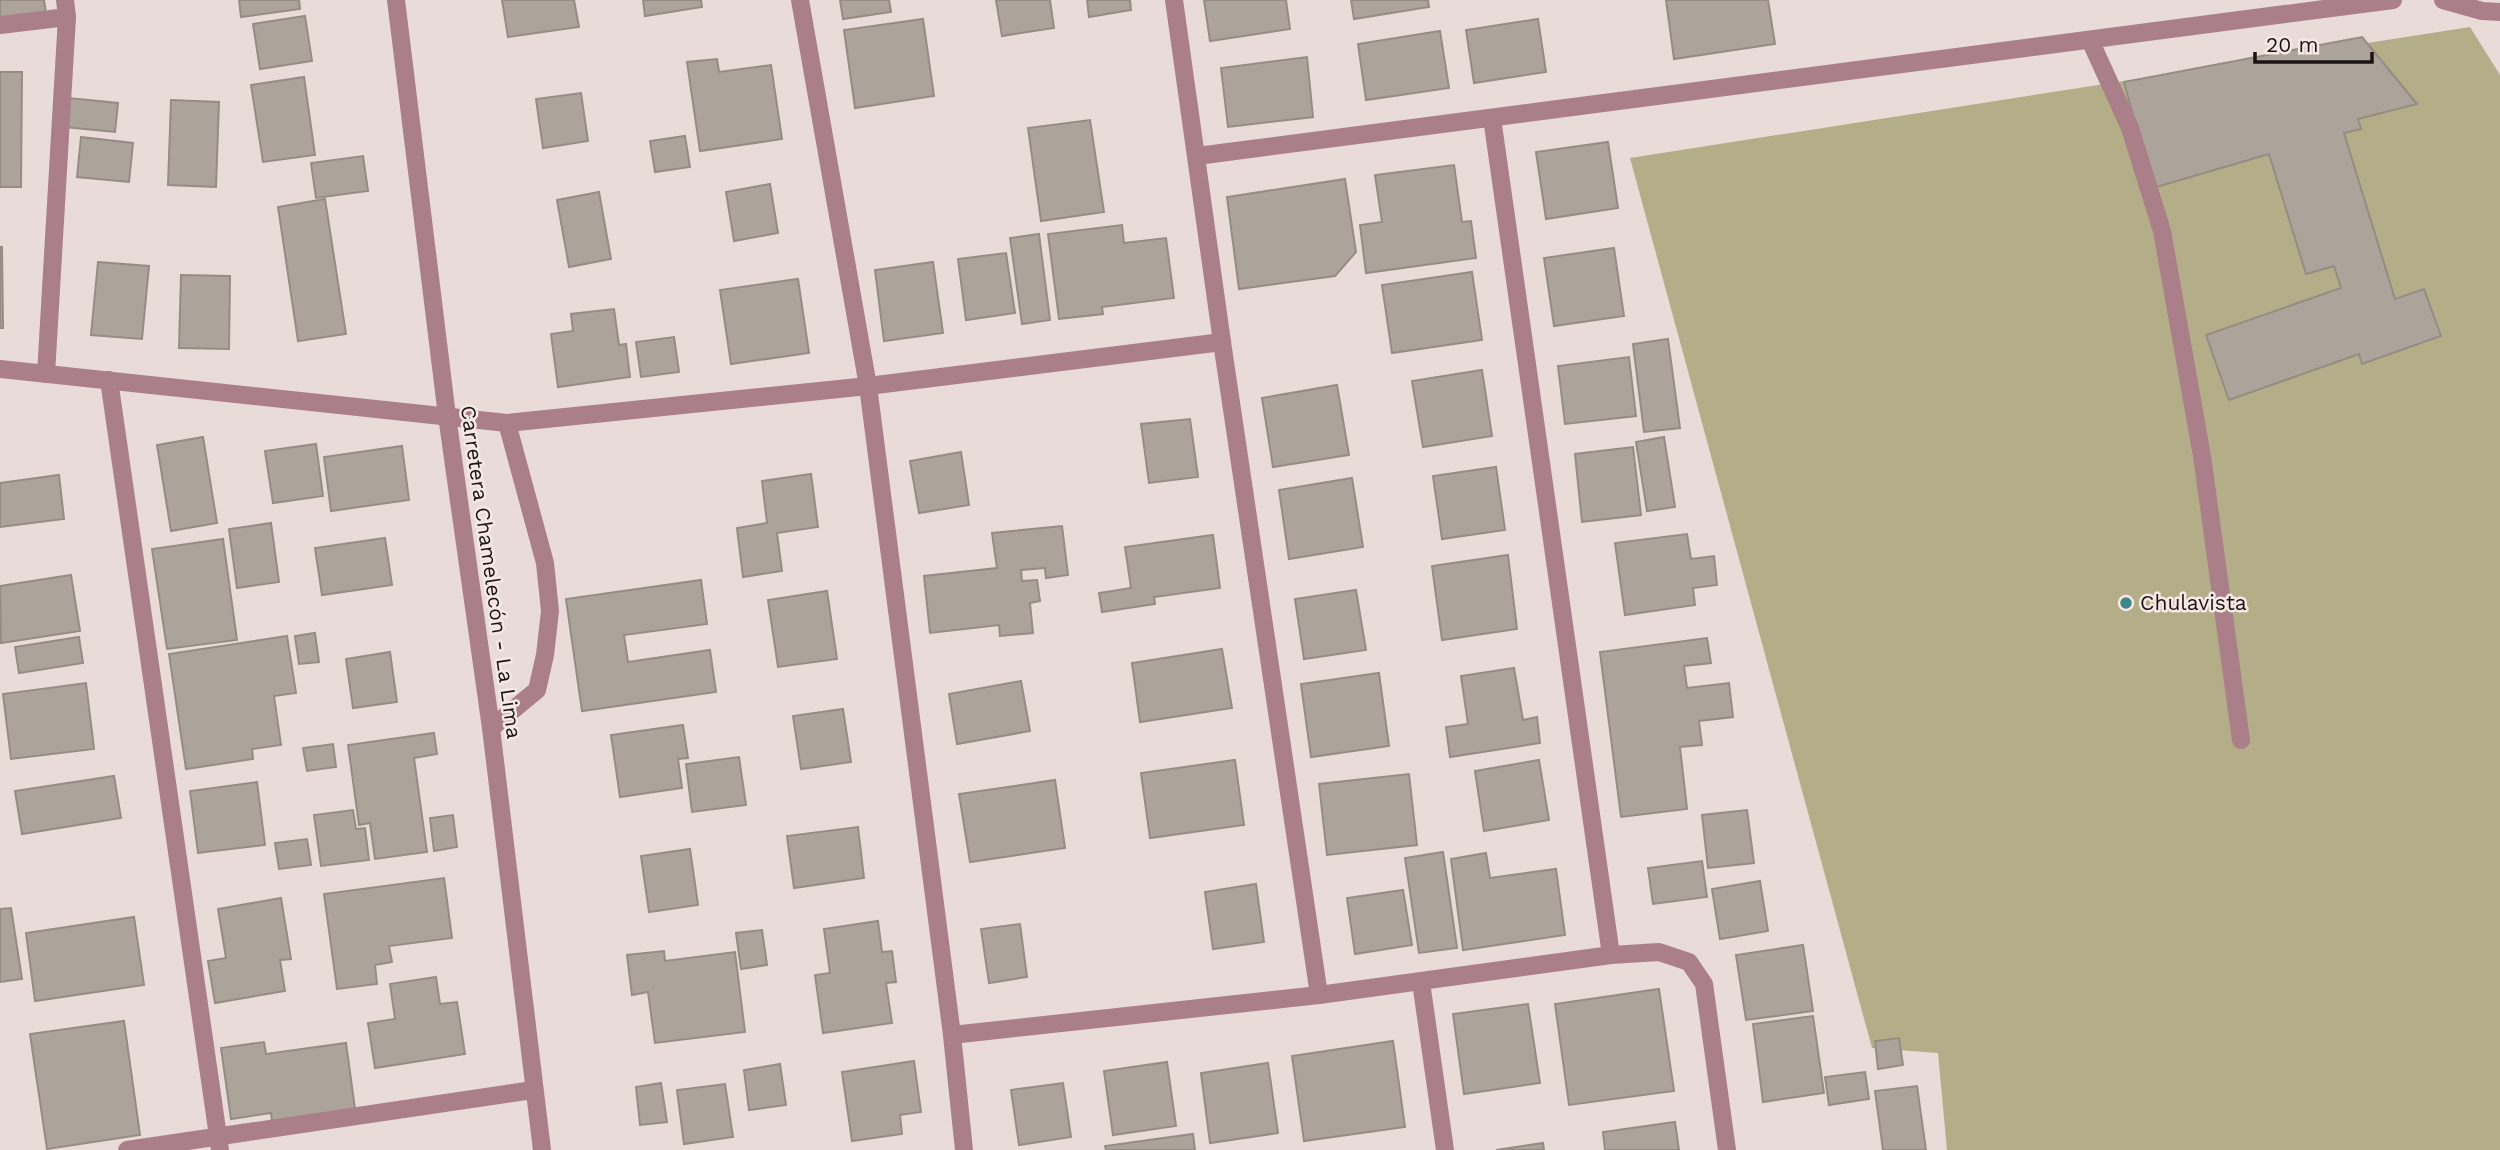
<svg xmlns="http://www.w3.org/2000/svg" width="2500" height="1150" font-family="'Work Sans',sans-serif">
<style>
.green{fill:#b4ae88}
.building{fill:#aca49b;stroke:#958d84;stroke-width:2}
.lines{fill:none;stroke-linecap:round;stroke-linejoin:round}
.minor{stroke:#ab7f8a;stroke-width:18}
.poi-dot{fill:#3e8688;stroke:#f6e8e4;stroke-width:2.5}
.labels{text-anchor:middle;stroke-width:5;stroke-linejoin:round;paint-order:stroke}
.street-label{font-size:21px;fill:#1a1514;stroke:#f6e8e4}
.poi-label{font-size:21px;fill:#1a1514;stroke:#f6e8e4;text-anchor:start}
</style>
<rect width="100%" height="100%" fill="#e9dbd7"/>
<!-- green -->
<path class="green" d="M2470 27 2500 75V1150H1947L1938 1053 1872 1048 1630 158Z"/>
<!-- building -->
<g class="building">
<path d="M0 0H44L46 13 0 19Z"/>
<path d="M239 0H299L300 9 241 17Z"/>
<path d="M502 0H574L579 27 508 37Z"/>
<path d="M643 0H701L702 7 645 16Z"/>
<path d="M840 0H889L891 12 843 19Z"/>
<path d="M996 0H1050L1054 28 1002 36Z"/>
<path d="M1087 0H1130L1131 10 1089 17Z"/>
<path d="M1204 0H1286L1290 29 1210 41Z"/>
<path d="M1351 0H1428L1429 7 1354 19Z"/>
<path d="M1666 0H1768L1775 44 1674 59Z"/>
<path d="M305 16 312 61 260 69 253 24Z"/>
<path d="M923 19 934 96 855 108 844 30Z"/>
<path d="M1538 19 1546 72 1474 83 1466 30Z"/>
<path d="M1440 31 1449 88 1366 100 1358 44Z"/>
<path d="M2362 37 2417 104 2358 119 2361 129 2344 133 2395 299 2424 289 2441 336 2362 364 2359 354 2229 400 2206 335 2341 288 2334 266 2306 274 2269 154 2153 188 2124 82Z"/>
<path d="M1307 57 1313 117 1228 127 1221 68Z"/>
<path d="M717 59 719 72 771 65 782 139 700 151 687 62Z"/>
<path d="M0 72H22L21 187H0Z"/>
<path d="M304 77 315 155 263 162 251 85Z"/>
<path d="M581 93 588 141 543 148 536 99Z"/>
<path d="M68 98 118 103 115 132 65 127Z"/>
<path d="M171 100 219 102 216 187 168 185Z"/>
<path d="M1090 120 1104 212 1041 221 1028 128Z"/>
<path d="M685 136 690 167 655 172 650 141Z"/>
<path d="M81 137 133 143 129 182 77 177Z"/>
<path d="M1608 142 1618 208 1546 219 1536 152Z"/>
<path d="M363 156 368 191 316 198 311 163Z"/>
<path d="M1454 165 1462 222 1471 221 1476 258 1366 273 1360 225 1382 222 1375 175Z"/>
<path d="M1345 179 1356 252 1335 276 1239 289 1227 197Z"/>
<path d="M770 184 778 233 734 241 726 192Z"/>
<path d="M599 192 611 259 569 267 557 200Z"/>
<path d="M325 199 346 334 298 341 278 207Z"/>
<path d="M1122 225 1124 243 1166 238 1174 298 1102 307 1103 314 1059 319 1048 234Z"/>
<path d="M1039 234 1050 320 1022 324 1010 238Z"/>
<path d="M0 247H2L3 328H0Z"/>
<path d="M1614 248 1624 316 1554 326 1544 258Z"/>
<path d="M1006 253 1015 313 966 320 958 259Z"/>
<path d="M98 262 149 266 142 339 91 335Z"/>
<path d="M933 262 943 333 884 341 875 270Z"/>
<path d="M1472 272 1482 340 1392 353 1382 285Z"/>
<path d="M181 275 230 276 229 349 179 348Z"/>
<path d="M798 279 809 353 731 364 720 290Z"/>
<path d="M614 309 619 345 626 344 630 377 558 387 551 334 573 331 571 314Z"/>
<path d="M674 337 679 372 641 377 636 342Z"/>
<path d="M1668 339 1680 428 1644 432 1633 344Z"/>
<path d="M1629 357 1636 416 1565 424 1558 366Z"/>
<path d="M1482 370 1492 436 1423 447 1412 381Z"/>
<path d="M1337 385 1349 455 1273 467 1262 398Z"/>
<path d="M1190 419 1198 477 1149 483 1141 424Z"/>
<path d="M203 437 217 523 171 531 157 445Z"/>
<path d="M1664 437 1675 507 1647 511 1636 442Z"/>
<path d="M316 444 323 496 273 503 265 451Z"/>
<path d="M402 446 409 500 331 511 324 457Z"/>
<path d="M1633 447 1641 515 1582 522 1575 454Z"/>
<path d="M961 452 969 505 919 513 910 461Z"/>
<path d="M1496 467 1505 530 1442 539 1433 476Z"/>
<path d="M811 474 818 527 777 533 782 571 743 577 737 528 767 523 762 481Z"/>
<path d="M59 475 64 519 0 527V483Z"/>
<path d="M1352 478 1363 547 1289 559 1279 490Z"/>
<path d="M271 523 279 582 237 588 229 529Z"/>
<path d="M1062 526 1068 575 1046 578 1045 568 1021 570 1022 581 1037 580 1040 601 1030 603 1033 633 1000 636 999 625 930 633 924 576 997 568 992 533Z"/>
<path d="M1687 534 1691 559 1714 556 1717 585 1693 588 1695 605 1625 615 1615 543Z"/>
<path d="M1213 535 1220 588 1154 597 1155 604 1102 612 1099 593 1131 588 1125 547Z"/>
<path d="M385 538 392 585 322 595 315 548Z"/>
<path d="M223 539 237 640 167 649 152 549Z"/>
<path d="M1508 555 1517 629 1442 640 1432 566Z"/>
<path d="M71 575 80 631 1 643 0 586Z"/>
<path d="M701 580 707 624 624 635 628 662 710 650 716 692 582 711 566 599Z"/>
<path d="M1356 590 1366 650 1304 659 1295 599Z"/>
<path d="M827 591 837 659 778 667 768 600Z"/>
<path d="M315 633 319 662 299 664 295 636Z"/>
<path d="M287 636 296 693 274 696 281 745 252 749 253 759 186 769 169 654Z"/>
<path d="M79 637 83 663 19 673 15 647Z"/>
<path d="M1707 638 1711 663 1684 666 1687 688 1729 683 1733 717 1699 721 1702 745 1680 747 1687 809 1621 817 1600 652Z"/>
<path d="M1222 649 1232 708 1140 722 1132 663Z"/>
<path d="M390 652 397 702 353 708 346 659Z"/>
<path d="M1514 668 1523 720 1537 717 1540 743 1450 757 1446 727 1468 724 1461 676Z"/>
<path d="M1379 673 1389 746 1311 757 1301 684Z"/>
<path d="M1021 681 1030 731 957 744 949 694Z"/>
<path d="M86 683 94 749 11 759 3 694Z"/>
<path d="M843 709 851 762 801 769 793 716Z"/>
<path d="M683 725 688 758 678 759 682 788 620 797 611 735Z"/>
<path d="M434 733 437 754 414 758 427 852 375 859 370 823 359 825 348 745Z"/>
<path d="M333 744 336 767 307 771 303 748Z"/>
<path d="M739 757 746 805 692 812 686 764Z"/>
<path d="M1235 760 1244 825 1150 838 1141 773Z"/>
<path d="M1539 760 1549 820 1484 831 1475 771Z"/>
<path d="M1409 774 1417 845 1327 855 1319 784Z"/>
<path d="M114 776 121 818 22 834 15 791Z"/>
<path d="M1055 780 1065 848 970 862 959 794Z"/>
<path d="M257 782 265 845 198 853 190 791Z"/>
<path d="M353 810 356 829 365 828 369 860 321 866 314 815Z"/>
<path d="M1747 810 1754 863 1708 868 1702 815Z"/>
<path d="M453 815 457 847 434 851 430 818Z"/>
<path d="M858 827 864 878 794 888 787 836Z"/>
<path d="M307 839 311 865 279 869 275 843Z"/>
<path d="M690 849 698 905 649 912 641 856Z"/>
<path d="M1443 852 1457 948 1419 953 1405 858Z"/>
<path d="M1486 853 1490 878 1556 869 1565 935 1463 950 1451 859Z"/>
<path d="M1702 861 1707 897 1653 904 1648 868Z"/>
<path d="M444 878 452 938 389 946 392 962 375 965 377 984 337 989 324 894Z"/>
<path d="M1760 881 1768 931 1720 939 1712 889Z"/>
<path d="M1256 884 1264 942 1213 949 1205 892Z"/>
<path d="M1403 890 1412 945 1355 954 1347 898Z"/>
<path d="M281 898 291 959 280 960 285 991 215 1003 208 961 226 958 218 909Z"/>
<path d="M11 908 22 979 0 982V909Z"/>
<path d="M134 917 144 985 35 1001 26 933Z"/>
<path d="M878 921 882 952 892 951 896 982 886 983 892 1023 823 1033 815 975 830 973 824 929Z"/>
<path d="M1020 924 1027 977 989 983 981 929Z"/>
<path d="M762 930 767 965 741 969 736 933Z"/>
<path d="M1803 945 1813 1011 1746 1020 1736 955Z"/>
<path d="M664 951 665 961 735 952 745 1032 655 1043 648 992 632 995 627 955Z"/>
<path d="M436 977 440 1004 457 1002 465 1054 375 1068 368 1023 395 1019 390 984Z"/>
<path d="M1659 989 1674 1091 1569 1105 1555 1004Z"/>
<path d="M1528 1004 1540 1083 1464 1094 1453 1014Z"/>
<path d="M1813 1016 1824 1093 1763 1102 1753 1024Z"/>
<path d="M124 1021 140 1135 47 1149 30 1034Z"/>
<path d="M1899 1038 1903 1065 1878 1069 1875 1041Z"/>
<path d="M1393 1041 1405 1127 1304 1141 1292 1056Z"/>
<path d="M264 1042 266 1054 346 1043 355 1109 272 1121 271 1113 231 1119 221 1048Z"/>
<path d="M914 1061 921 1112 900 1115 902 1134 852 1141 842 1072Z"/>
<path d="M1167 1062 1176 1126 1113 1135 1104 1071Z"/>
<path d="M1268 1063 1278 1133 1210 1143 1201 1073Z"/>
<path d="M780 1064 786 1105 749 1110 744 1070Z"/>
<path d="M1865 1072 1869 1099 1829 1105 1825 1077Z"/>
<path d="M661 1083 667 1122 640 1125 636 1087Z"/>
<path d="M1063 1083 1071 1137 1019 1145 1011 1090Z"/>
<path d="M725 1084 733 1137 684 1144 677 1090Z"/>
<path d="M1917 1086 1926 1150H1883L1875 1091Z"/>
<path d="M1675 1122 1679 1150H1605L1603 1132Z"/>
<path d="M1193 1134 1195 1150H1106L1105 1146Z"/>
<path d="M1543 1143 1544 1150H1496Z"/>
</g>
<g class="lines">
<!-- minor -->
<g class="minor">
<path d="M396 0 447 416 491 728 542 1150"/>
<path d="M800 0 868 386 952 1035 964 1150"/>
<path d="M1174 0 1222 342 1319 995"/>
<path d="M2443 0 2482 11 2500 12"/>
<path d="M0 25 67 17"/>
<path d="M2090 40 2130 128 2162 231 2202 456 2241 740"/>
<path d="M1492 118 1611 955"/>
<path d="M1197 156 2393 0"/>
<path d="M0 369 507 423 868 386 1222 342"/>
<path d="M46 374 67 17 65 0"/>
<path d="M109 380 220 1150"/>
<path d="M491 728 537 690 545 655 550 611 545 563 507 423"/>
<path d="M1421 982 1445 1150"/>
<path d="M952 1035 1319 995 1611 955 1659 952 1689 962 1704 984 1727 1150"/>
<path d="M127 1150 533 1090"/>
</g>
</g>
<!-- markers -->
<circle class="poi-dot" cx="2126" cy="603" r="7"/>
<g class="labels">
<!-- street labels -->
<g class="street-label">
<text transform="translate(491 572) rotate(82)" y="7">Carretera Chamelecón - La Lima</text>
</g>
<!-- poi labels -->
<g class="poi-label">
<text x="2140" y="610">Chulavista</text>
</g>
</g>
<!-- scale -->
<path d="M2255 52v10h117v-10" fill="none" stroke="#1a1514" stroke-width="3.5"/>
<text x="2266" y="52" font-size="21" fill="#1a1514" stroke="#f6e8e4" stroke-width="5" paint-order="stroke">20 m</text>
</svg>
